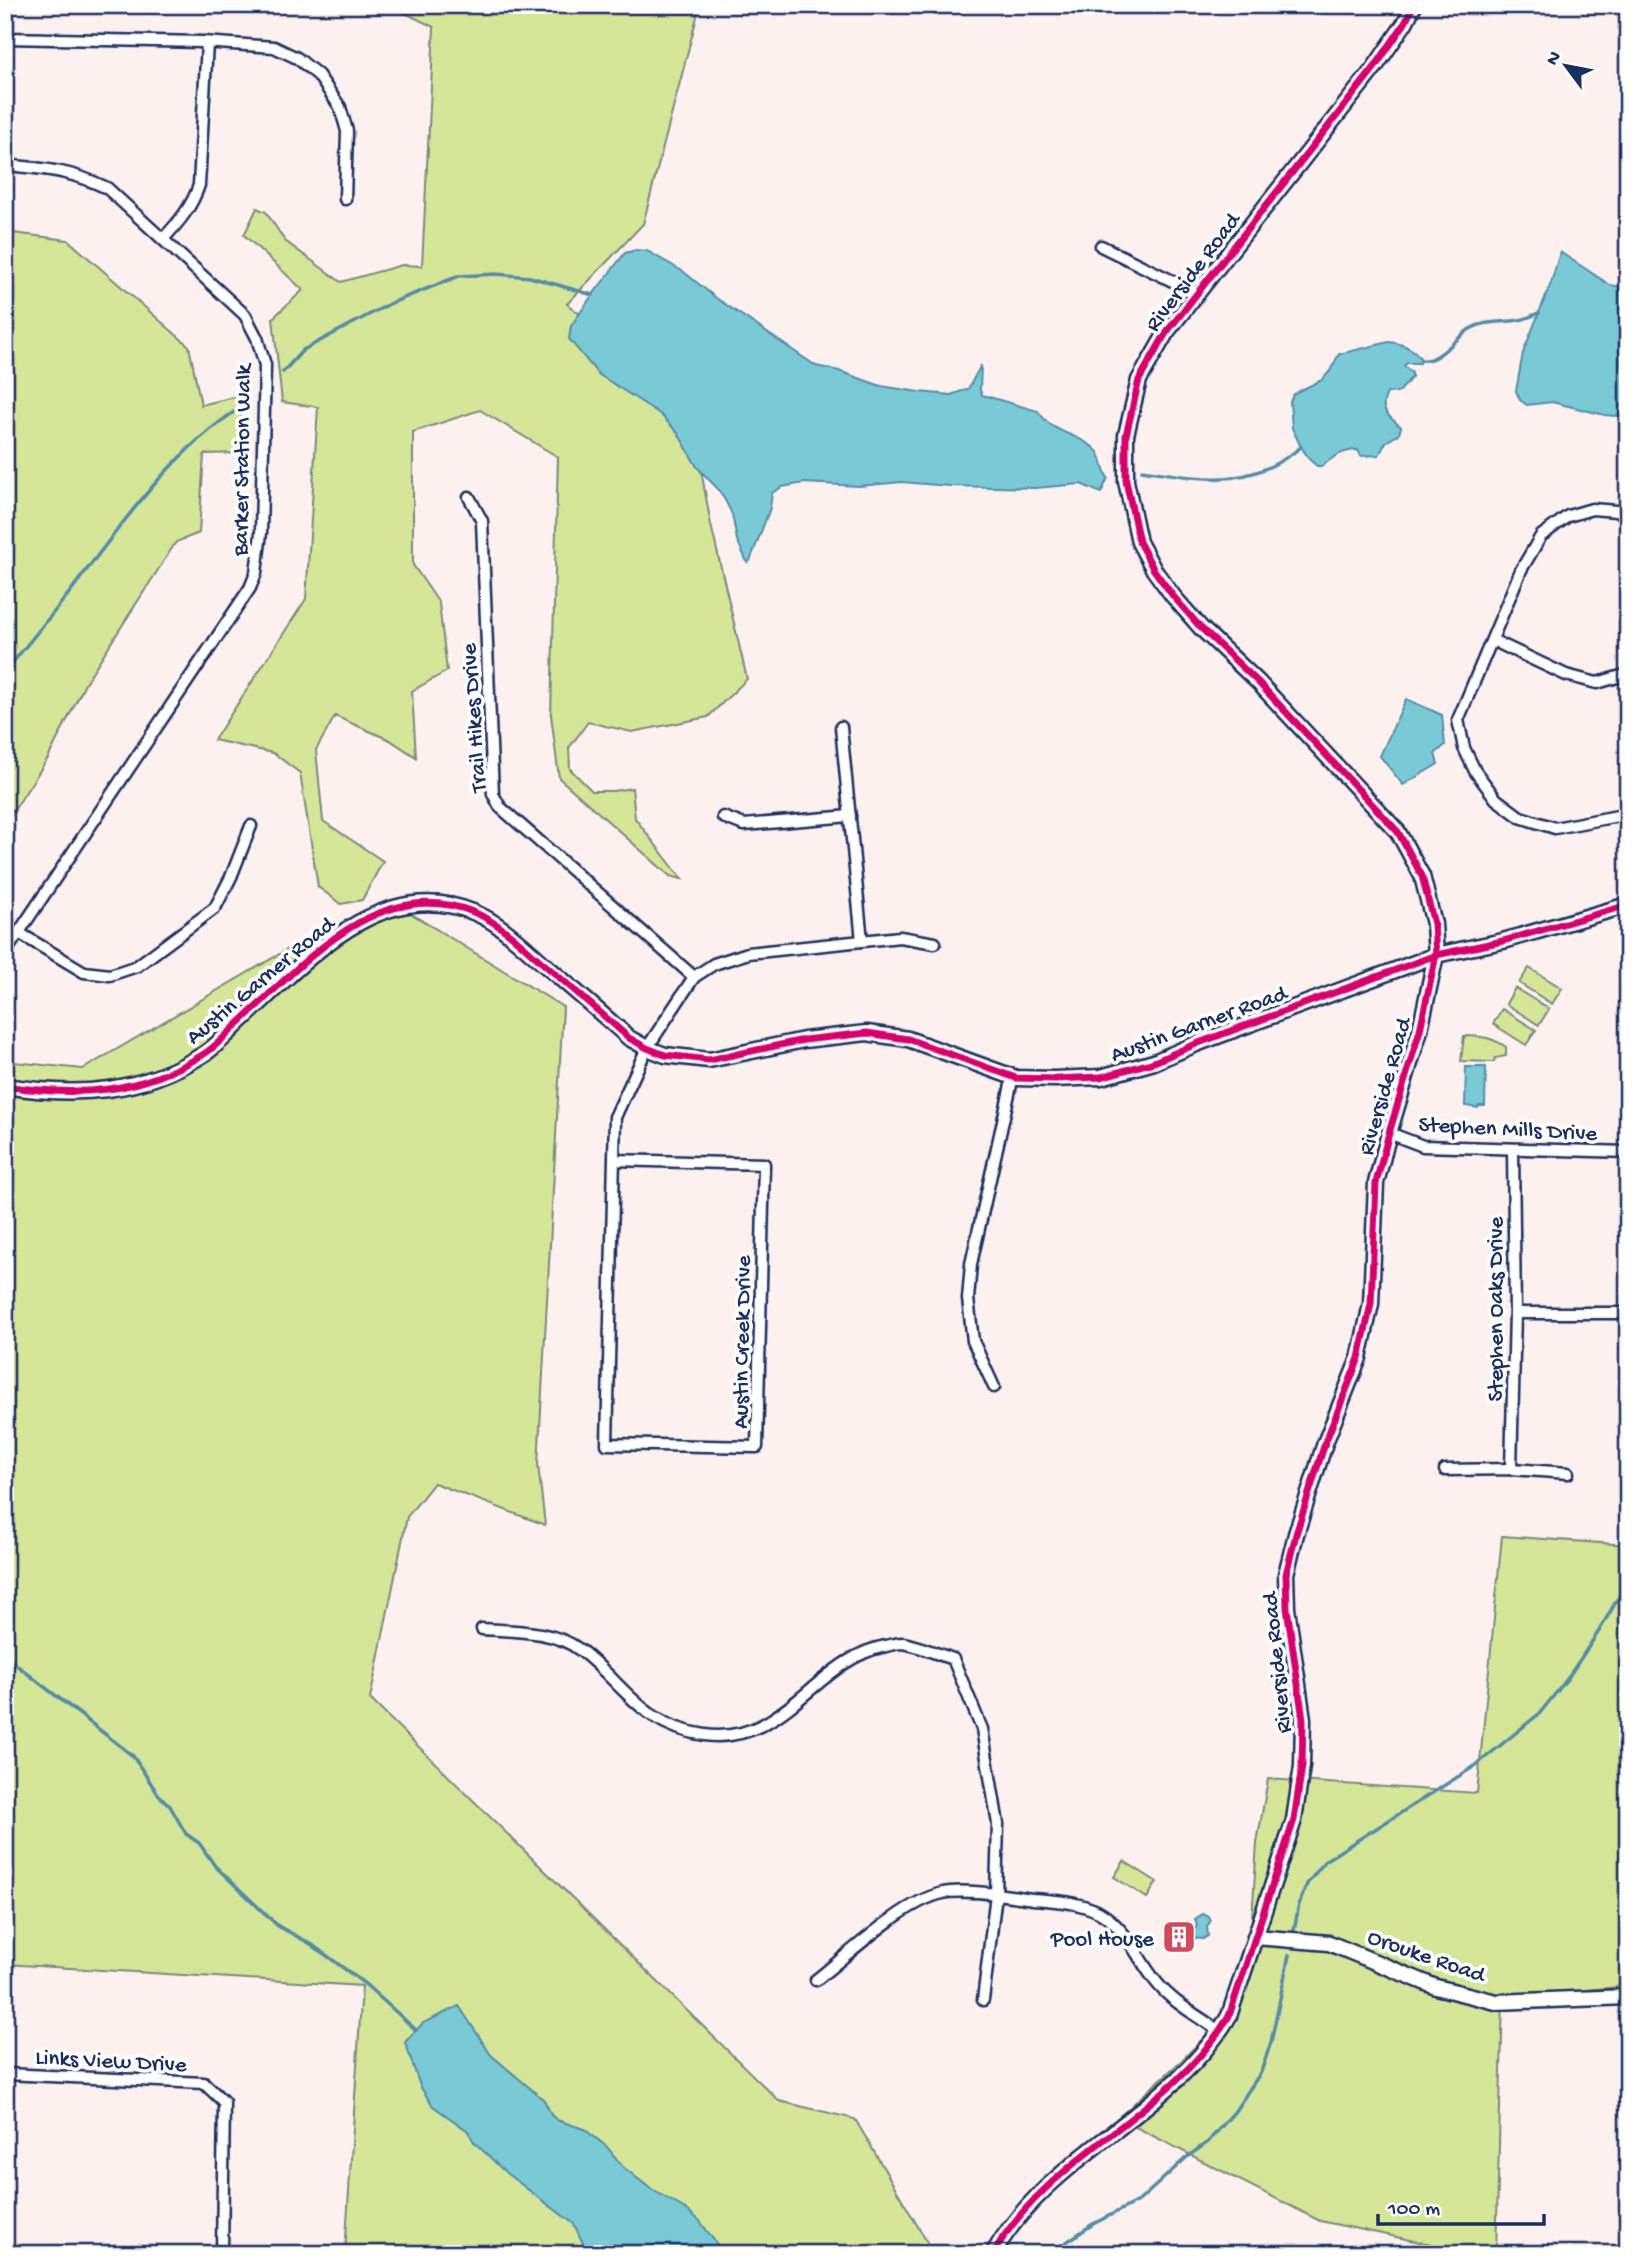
<svg xmlns="http://www.w3.org/2000/svg" width="1633" height="2259" font-family="'Gochi Hand',sans-serif">
<style>
.green{fill:#d5e699;stroke:#788a7c;stroke-width:2}
.water{fill:#7acad6;stroke:#548ca6;stroke-width:2}
.lines{fill:none;stroke-linecap:round;stroke-linejoin:round}
.stream{stroke:#548ca6;stroke-width:3.5}
.street-casing{stroke:#1b2f5e;stroke-width:15}
.secondary-casing{stroke:#1b2f5e;stroke-width:19}
.street{stroke:#fff;stroke-width:10}
.secondary{stroke:#fff;stroke-width:14}
.cycleway-casing{stroke:#fff;stroke-width:11}
.cycleway{stroke:#d6006c;stroke-width:7}
.labels{text-anchor:middle;stroke-width:7;stroke-linejoin:round;paint-order:stroke}
.street-label{font-size:23px;fill:#1b2f5e;stroke:#fff}
.poi-label{font-size:23px;fill:#1b2f5e;stroke:#fff;text-anchor:end}
</style>
<rect width="100%" height="100%" fill="#fdf1ef"/>
<filter id="ink" filterUnits="userSpaceOnUse"><feTurbulence type="fractalNoise" baseFrequency=".0143" numOctaves="2"/><feDisplacementMap in="SourceGraphic" scale="14" xChannelSelector="R" yChannelSelector="G"/><feConvolveMatrix kernelMatrix="1 2 1 2 8 2 1 2 1" color-interpolation-filters="sRGB"/></filter>
<g filter="url(#ink)">
<!-- green -->
<g class="green">
<path d="M389 5H700L643 224 567 304 688 398 711 525 747 679 708 717 632 732 588 722 569 748 570 769 592 791H613L632 788 635 818 682 879 670 876 559 778 551 715 558 457 480 410 413 432V565L439 603 447 671 412 691 416 757 390 740 335 716 316 750 323 821 383 861 362 900 341 904 318 887 300 773 273 753 214 740 306 599 318 407 282 402 273 318 303 290 244 235 257 208 266 212 285 241 341 282 402 265 422 266 434 27Z"/>
<path d="M5 232 68 240 189 346 201 405 242 395 239 453 204 454 199 533 176 542 87 680 48 758 5 824Z"/>
<path d="M410 913 563 1007 538 1465 545 1525 434 1483 407 1517 370 1699 779 2101 855 2119 934 2254H345L362 1986 5 1964V1061L83 1069 307 938Z"/>
<path d="M1529 968 1562 988 1552 1004 1519 983Z"/>
<path d="M1515 988 1549 1009 1539 1025 1506 1004Z"/>
<path d="M1502 1009 1536 1030 1526 1045 1493 1024Z"/>
<path d="M1464 1036C1480 1036 1492 1037 1506 1047V1056L1495 1058 1494 1062 1461 1061Z"/>
<path d="M1502 1536 1628 1545V1986L1503 1998 1496 2254H1477L1320 2221 1118 2118 1181 2061 1228 2013 1251 1934 1257 1843 1268 1779 1477 1793Z"/>
<path d="M1124 1861 1157 1882 1147 1898 1114 1877Z"/>
</g>
<!-- water -->
<g class="water">
<path d="M636 250 647 251 684 272 716 298 816 366 839 371 881 386 919 392 951 395 968 389 981 365 980 390 982 395 1038 411C1055 436 1075 432 1094 448 1104 456 1101 468 1108 478L1101 493 1081 484 1035 488 949 486 902 482 859 486 804 483 782 487 772 493 770 508 750 561 747 562 737 540 732 514 725 500 718 489 697 467 678 433 660 414 598 374 569 339 571 326 591 297 625 253Z"/>
<path d="M1560 252 1610 285 1628 288V413L1614 416 1605 415 1552 402 1527 405 1520 400 1516 391 1523 353 1551 283Z"/>
<path d="M1389 342C1401 343 1416 349 1421 360L1420 363H1407L1404 366 1412 373V377L1399 392 1387 393C1378 411 1389 416 1401 427L1399 434 1386 442 1379 455 1361 456 1358 450C1343 450 1333 457 1322 466H1317L1310 460 1301 447 1292 428 1290 402 1293 395 1301 390 1322 380 1330 371 1339 354Z"/>
<path d="M1406 699 1442 715 1445 745 1435 754 1438 764 1403 785 1380 756Z"/>
<path d="M1466 1067H1486L1485 1106H1479L1478 1108 1465 1106Z"/>
<path d="M1203 1914 1209 1917 1211 1920 1207 1927 1208 1936 1203 1939 1194 1938 1191 1933 1197 1926 1195 1919Z"/>
<path d="M459 2006 491 2055 544 2100 552 2116 557 2120 584 2129 607 2147 623 2167 651 2189 687 2210 699 2220 724 2254H588L574 2224 506 2173 474 2142 468 2131 433 2106 420 2086 405 2042 423 2023Z"/>
</g>
<g class="lines">
<!-- stream -->
<g class="stream">
<path d="M1421 360C1438 363 1456 338 1470 329 1486 320 1502 323 1519 320 1526 319 1533 315 1539 313"/>
<path d="M283 372 303 350 391 303 459 276 496 274 530 277 593 295"/>
<path d="M1142 470C1204 479 1248 490 1301 447"/>
<path d="M5 672C25 647 46 622 66 597 118 530 168 454 240 408"/>
<path d="M5 1656 133 1756 158 1794 170 1806 186 1834 199 1843 215 1866 278 1926 311 1944 365 1984 416 2030"/>
<path d="M1294 1930 1299 1904 1307 1884 1326 1860 1475 1766 1540 1713 1567 1679 1599 1631 1628 1581"/>
<path d="M1049 2254 1093 2224 1140 2200 1187 2157 1208 2142 1235 2111 1261 2072 1271 2042 1289 1955"/>
</g>
<defs>
<g id="street">
<path d="M5 38 203 42 274 47 297 58 318 75 340 107 347 131 345 199"/>
<path d="M5 165C46 169 69 170 107 188L245 315 257 338 265 365 261 533 256 573 250 588 5 953"/>
<path d="M163 239C178 223 192 207 199 185L207 43"/>
<path d="M1101 246 1197 293"/>
<path d="M469 497 482 521 493 794 500 807 694 977"/>
<path d="M1628 512 1592 509 1568 516 1541 536 1521 570 1458 720 1464 748 1475 771 1496 799 1520 817 1555 828 1628 814"/>
<path d="M1492 640 1566 675 1597 683 1628 674"/>
<path d="M841 727 862 941"/>
<path d="M723 817 744 825 850 816"/>
<path d="M19 933 84 972 110 975 137 966 215 908 231 877 251 826"/>
<path d="M1389 1133 1423 1146 1628 1152"/>
<path d="M614 1160 764 1164 757 1447 607 1444 615 1117 647 1048 694 977 714 964 748 953 900 937 935 943"/>
<path d="M1515 1313H1628"/>
<path d="M994 1387 973 1341 968 1299 971 1264 1013 1076"/>
<path d="M1511 1469 1515 1313 1513 1150"/>
<path d="M1445 1470 1511 1469 1568 1473"/>
<path d="M482 1629C513 1631 554 1630 580 1650 625 1684 641 1726 705 1735 784 1746 817 1658 886 1646 891 1645 897 1643 902 1643 914 1644 940 1655 953 1659L982 1729 998 1824 996 1894 983 2000"/>
<path d="M816 1980C849 1954 904 1901 943 1893 964 1888 1011 1896 1033 1899 1056 1901 1086 1902 1105 1916 1129 1933 1139 1961 1157 1983 1174 2004 1199 2016 1220 2032"/>
<path d="M5 2074 204 2083 224 2102 222 2254"/>
</g>
<g id="secondary">
<path d="M5 1086C77 1097 140 1094 204 1054 218 1045 231 1030 243 1019 305 962 379 875 473 912 501 923 523 946 545 965 573 989 601 1013 629 1038L647 1048 665 1055 709 1060 804 1040 867 1033 908 1039 1016 1078 1055 1079 1101 1077 1154 1062 1196 1044 1436 955 1503 941 1628 905"/>
<path d="M1255 1937 1329 1943 1436 1987 1496 2002 1628 1997"/>
<path d="M993 2254C1049 2154 1172 2114 1229 2016L1294 1820 1302 1766 1303 1719 1287 1608 1286 1574 1296 1534 1325 1443 1359 1358 1371 1304 1376 1183 1389 1133 1420 1030 1436 955 1434 924 1422 876 1398 832 1258 682 1201 628 1173 596 1154 570 1139 542 1126 481V435L1139 380 1166 333 1375 67 1405 23 1414 5"/>
</g>
</defs>
<!-- street casing -->
<use href="#street" class="street-casing"/>
<!-- secondary casing -->
<use href="#secondary" class="secondary-casing"/>
<!-- street -->
<use href="#street" class="street"/>
<!-- secondary -->
<use href="#secondary" class="secondary"/>
<defs>
<g id="cycleway">
<path d="M5 1086C77 1097 140 1094 204 1054 218 1045 231 1030 243 1019 305 962 379 875 473 912 501 923 523 946 545 965 573 989 601 1013 629 1038L647 1048 665 1055 709 1060 804 1040 867 1033 908 1039 1016 1078 1055 1079 1101 1077 1154 1062 1196 1044 1436 955 1503 941 1628 905"/>
<path d="M993 2254C1049 2154 1172 2114 1229 2016L1294 1820 1302 1766 1303 1719 1287 1608 1286 1574 1296 1534 1325 1443 1359 1358 1371 1304 1376 1183 1389 1133 1420 1030 1436 955 1434 924 1422 876 1398 832 1258 682 1201 628 1173 596 1154 570 1139 542 1126 481V435L1139 380 1166 333 1375 67 1405 23 1414 5"/>
</g>
</defs>
<!-- cycleway casing -->
<use href="#cycleway" class="cycleway-casing"/>
<!-- cycleway -->
<use href="#cycleway" class="cycleway"/>
</g>
</g>
<!-- icons -->
<defs>
<symbol id="building-square" viewBox="-11 -11 22 22"><rect x="-9" y="-9" width="18" height="18" rx="4" fill="#d1495b" stroke="#fff"/><path d="M-4-6H4V6H1V3H-1V6H-4ZM-2.5-4.3h1.7v1.8h-1.7ZM.8-4.3h1.7v1.8H.8ZM-2.5-1h1.7V.8h-1.7ZM.8-1h1.7V.8H.8Z" fill="#fff"/></symbol>
</defs>
<g fill-rule="evenodd">
<use href="#building-square" x="1160" y="1918" width="38" height="38"/>
</g>
<g class="labels">
<!-- street labels -->
<g class="street-label">
<text transform="translate(1191 271) rotate(-53)" y="8">Riverside Road</text>
<text transform="translate(240 460) rotate(-89)" y="8">Barker Station Walk</text>
<text transform="translate(472 718) rotate(-94)" y="8">Trail Hikes Drive</text>
<text transform="translate(259 979) rotate(-40)" y="8">Austin Garner Road</text>
<text transform="translate(1198 1022) rotate(-20)" y="8">Austin Garner Road</text>
<text transform="translate(1383 1086) rotate(-74)" y="8">Riverside Road</text>
<text transform="translate(1508 1127) rotate(3)" y="8">Stephen Mills Drive</text>
<text transform="translate(1494 1309) rotate(-90)" y="8">Stephen Oaks Drive</text>
<text transform="translate(740 1342) rotate(-89)" y="8">Austin Creek Drive</text>
<text transform="translate(1275 1663) rotate(-96)" y="8">Riverside Road</text>
<text transform="translate(1427 1954) rotate(19)" y="8">Orouke Road</text>
<text transform="translate(111 2059) rotate(3)" y="8">Links View Drive</text>
</g>
<!-- poi labels -->
<g class="poi-label">
<text x="1154" y="1945">Pool House</text>
</g>
</g>
<!-- margin -->
<rect width="1633" height="2259" fill="none" stroke="#fff" stroke-width="28"/>
<rect x="14" y="14" width="1605" height="2231" fill="none" stroke="#1b2f5e" stroke-width="2.5" filter="url(#ink)"/>
<!-- north arrow -->
<g transform="translate(1566 66) rotate(302)" stroke="#ffffff" stroke-width="5" paint-order="stroke">
<path d="M0-5L12 26L0 18L-12 26Z" fill="#1b2f5e"/>
<text y="-10" font-size="19" font-weight="bold" text-anchor="middle" fill="#1b2f5e">N</text>
</g>
<!-- scale -->
<path d="M1378 2214v10h166v-10" fill="none" stroke="#1b2f5e" stroke-width="3.5"/>
<text x="1388" y="2214" font-size="21" fill="#1b2f5e" stroke="#ffffff" stroke-width="5" paint-order="stroke">100 m</text>
</svg>
